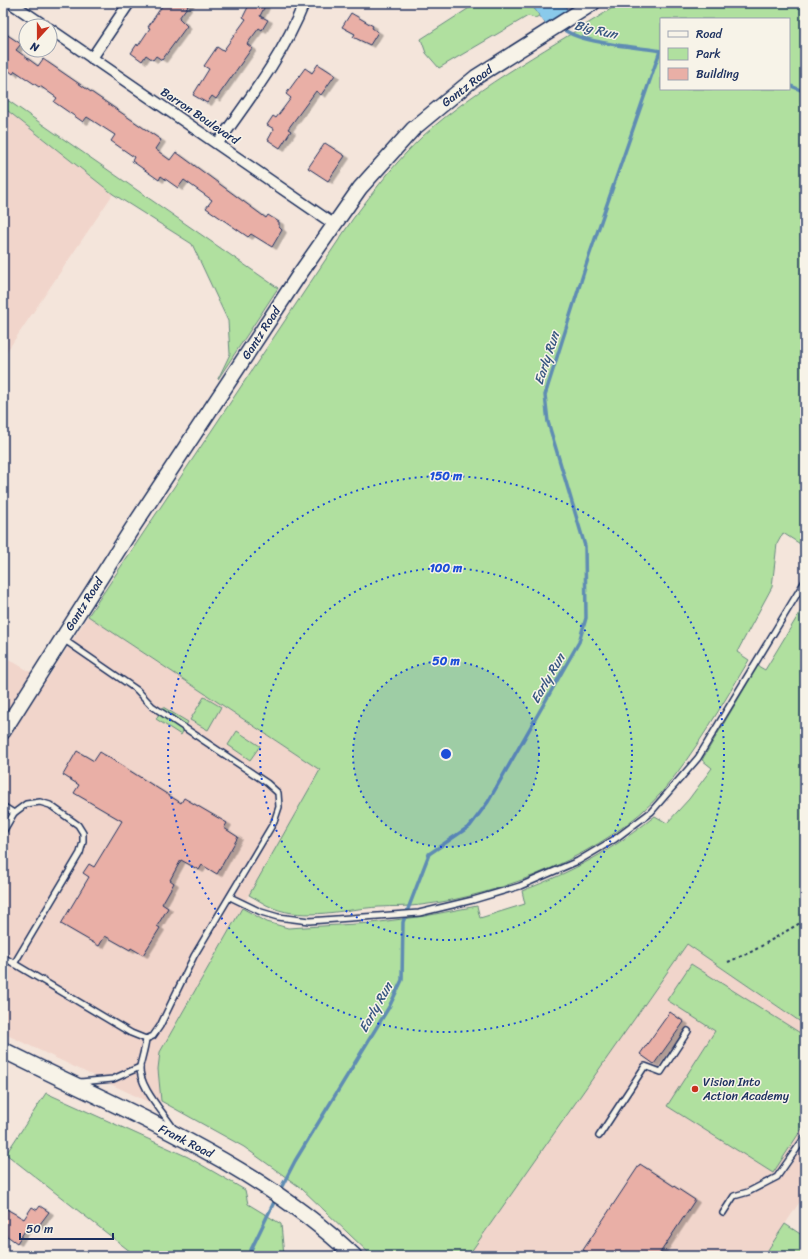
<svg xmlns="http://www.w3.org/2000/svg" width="808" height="1259" font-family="Sriracha,sans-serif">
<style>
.built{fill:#f1d5cb}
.green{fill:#b0e09f;stroke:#66887e;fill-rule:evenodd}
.water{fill:#8acaeb;stroke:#5e8cb3}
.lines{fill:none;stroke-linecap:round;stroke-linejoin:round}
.stream{stroke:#5e8cb3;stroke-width:3.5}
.building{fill:#e9afa6;stroke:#1b2f5e;filter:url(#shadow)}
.service-casing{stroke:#1b2f5e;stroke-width:8}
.minor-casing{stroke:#1b2f5e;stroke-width:13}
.secondary-casing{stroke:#1b2f5e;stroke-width:17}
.primary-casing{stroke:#1b2f5e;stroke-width:18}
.path{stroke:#1b2f5e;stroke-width:2;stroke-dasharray:3 3;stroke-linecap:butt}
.service{stroke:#f7f3e8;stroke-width:5}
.minor{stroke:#f7f3e8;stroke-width:10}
.secondary{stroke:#f7f3e8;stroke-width:14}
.primary{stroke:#f7f3e8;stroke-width:15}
.ring{fill:none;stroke:#1d4ed8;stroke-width:2;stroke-dasharray:2 4}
.poi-dot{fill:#c8321e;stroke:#f7f3e8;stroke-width:1.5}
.labels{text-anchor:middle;stroke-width:3;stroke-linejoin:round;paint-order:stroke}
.street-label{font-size:12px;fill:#1b2f5e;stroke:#f7f3e8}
.poi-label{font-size:12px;fill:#1b2f5e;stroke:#f7f3e8;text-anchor:start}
.water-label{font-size:13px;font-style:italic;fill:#375681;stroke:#f7f3e8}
.centre{fill:#1d4ed8;stroke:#f7f3e8;stroke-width:2}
.ring-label{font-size:12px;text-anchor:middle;font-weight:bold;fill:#1d4ed8;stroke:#f7f3e8;stroke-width:3;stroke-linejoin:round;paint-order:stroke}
</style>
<defs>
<filter id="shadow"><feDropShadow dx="4.5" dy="2.5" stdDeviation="0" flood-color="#0004"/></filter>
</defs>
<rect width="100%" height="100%" fill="#f4e5db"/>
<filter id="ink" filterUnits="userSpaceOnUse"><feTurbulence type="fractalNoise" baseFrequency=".025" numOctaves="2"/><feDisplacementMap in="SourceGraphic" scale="8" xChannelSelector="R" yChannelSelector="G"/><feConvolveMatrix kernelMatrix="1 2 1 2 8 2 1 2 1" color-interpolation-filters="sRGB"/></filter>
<g filter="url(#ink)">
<!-- built -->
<g class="built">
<path d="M3 107 113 194 3 357Z"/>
<path d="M88 616 320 770 160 1052 158 1069 161 1108 3 1033V656L46 681Z"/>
<path d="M687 944 805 1025V1194L764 1256H468Z"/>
</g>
<!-- green -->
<g class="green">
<path d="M477 3H549L538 10 539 16 535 18 528 16 439 68 426 53 421 39Z"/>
<path d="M620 3H805V547L783 533 777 544 772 587 737 652 749 660C722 705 696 751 662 792 609 853 500 896 421 905 407 907 393 906 379 907 344 909 306 921 273 908 265 905 257 899 249 895L320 770 88 616 352 220C374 191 396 161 423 136 481 83 555 46 620 3ZM661 19H789V89H661Z"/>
<path d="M3 97 278 288 218 379 230 354 228 321 192 244 113 194 3 107Z"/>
<path d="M805 604V1025L687 944 468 1256H372L301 1188 244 1147 161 1101 158 1069 160 1052 242 908 267 922 288 928 372 923 425 916 477 906 480 918 525 904 522 891C574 871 611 851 655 816L667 823 689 799 712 768 702 760 758 666 765 670Z"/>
<path d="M204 697 221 707 208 730 190 720Z"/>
<path d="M163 707 188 722 181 735 156 719Z"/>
<path d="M237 731 260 746 250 760 228 745Z"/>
<path d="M691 964 805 1036V1124L773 1173 667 1106 715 1031 667 1000Z"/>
<path d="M46 1093 188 1157 245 1190 248 1204 281 1224 284 1256H136L6 1154Z"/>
<path d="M785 1224 805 1237V1256H764Z"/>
</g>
<!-- water -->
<path class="water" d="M530 3H556L566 7 568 16 548 27Z"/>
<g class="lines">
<!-- stream -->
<g class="stream">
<path d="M561 27C575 43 638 47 661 51"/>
<path d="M789 85 805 92"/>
<path d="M279 1192 295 1161 389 1007 402 980 403 922 429 854 470 826 488 802 579 642 586 618 585 546 548 422 545 395 588 259 660 51"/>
<path d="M248 1256 276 1198"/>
</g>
</g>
<!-- building -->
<g class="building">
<path d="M164 3H190L179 18 187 26 162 60 156 56 153 60 146 55 142 61 131 53 137 44 138 46 150 28 148 27Z"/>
<path d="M250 3H259L265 6 260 16 268 20 262 30 259 28 247 44 252 48 216 99 212 96 207 103 193 95 209 69 204 66 217 47 223 51 246 19 243 17Z"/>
<path d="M351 13 373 26 372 28 378 32 370 45 353 37 355 34 342 27Z"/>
<path d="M3 32 21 44 16 50 38 66 43 59 161 140 155 149 170 160 176 152 266 218 268 215 279 222V227L282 230 272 247 251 234 248 237 206 208 212 200 184 180 178 188 161 176 159 180 132 161 134 157 111 141 115 135 87 117 83 122 54 102 57 98 40 86 39 87 15 71 13 74 3 66Z"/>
<path d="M318 64 335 75 321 95 316 91 288 129 291 131 280 148 268 140 274 129 267 125 273 116 276 118 291 98 286 94 305 68 312 73Z"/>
<path d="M325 143 345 156 328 181 308 168Z"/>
<path d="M77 751 94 761 100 752 181 803 184 798 227 823 224 828 238 837 217 874 202 865 199 870 181 860 170 880 174 883 162 904 168 908 157 926 160 928 143 955 131 948 130 950 105 936 99 946 61 924 89 877 83 873 89 864 94 867 122 821 74 793 79 785 63 775Z"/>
<path d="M670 1012 684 1022 654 1064 640 1054Z"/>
<path d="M640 1164 695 1200 658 1256H593L583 1250Z"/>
<path d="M40 1206 49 1212 37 1228 30 1223 17 1243 3 1233V1207L24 1219 32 1207 37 1210Z"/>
</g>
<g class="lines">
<defs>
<g id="service">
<path d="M3 806 14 813 3 832"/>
<path d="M14 813 26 804 40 802 50 805 78 825 83 833V842L80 853 14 964"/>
<path d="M230 897 261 912 278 917 309 921 419 913 473 900 520 886 578 861 615 839 651 812 698 758 805 581"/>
<path d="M3 957 131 1033 146 1039 153 1036 160 1026 194 956 274 822 279 807 278 793 267 783 152 706 137 690 63 639"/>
<path d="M146 1039C145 1048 142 1057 140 1066 138 1086 164 1113 174 1129"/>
<path d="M80 1082 113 1079 140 1067"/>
<path d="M599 1136 645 1066 661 1072 688 1031"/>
<path d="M723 1213 734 1196 748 1192 777 1177 805 1137"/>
</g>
<g id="minor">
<path d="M11 3 45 26"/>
<path d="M50 29 335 225"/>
<path d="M92 58 129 3"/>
<path d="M218 143C250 98 284 54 304 3"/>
</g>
<path id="secondary" d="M3 732 131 530 299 275 360 188 413 129 476 77 593 3"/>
<path id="primary" d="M3 1050C124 1111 254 1161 354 1256"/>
</defs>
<!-- service casing -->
<use href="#service" class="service-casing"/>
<!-- minor casing -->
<use href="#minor" class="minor-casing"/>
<!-- secondary casing -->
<use href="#secondary" class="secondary-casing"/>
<!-- primary casing -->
<use href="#primary" class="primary-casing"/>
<!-- path -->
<g class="path">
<path d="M805 536 801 539 805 567"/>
<path d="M728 962 753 951 805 920"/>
</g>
<!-- service -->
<use href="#service" class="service"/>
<!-- minor -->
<use href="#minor" class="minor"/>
<!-- secondary -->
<use href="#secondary" class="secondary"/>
<!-- primary -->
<use href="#primary" class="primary"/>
</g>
</g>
<!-- distance rings -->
<circle cx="446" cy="754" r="93" fill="#1d4ed8" fill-opacity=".12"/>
<g class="ring">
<circle cx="446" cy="754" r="93"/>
<circle cx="446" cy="754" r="186"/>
<circle cx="446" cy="754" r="278"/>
</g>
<!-- markers -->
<circle class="poi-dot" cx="695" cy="1089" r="4"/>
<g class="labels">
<!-- street labels -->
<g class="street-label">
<text transform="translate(467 86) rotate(-37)" y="4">Gantz Road</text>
<text transform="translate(200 116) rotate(34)" y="4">Barron Boulevard</text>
<text transform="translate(261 333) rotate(-57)" y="4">Gantz Road</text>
<text transform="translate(84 604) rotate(-58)" y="4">Gantz Road</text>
<text transform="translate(186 1141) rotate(27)" y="4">Frank Road</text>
</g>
<!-- poi labels -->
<g class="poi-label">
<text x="703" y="1086">Vision Into<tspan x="703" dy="14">Action Academy</tspan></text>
</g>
<!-- water labels -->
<g class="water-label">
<text transform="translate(596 29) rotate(13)" y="5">Big Run</text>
<text transform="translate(546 358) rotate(-72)" y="5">Early Run</text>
<text transform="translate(547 678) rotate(-60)" y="5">Early Run</text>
<text transform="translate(375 1007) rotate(-61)" y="5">Early Run</text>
</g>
</g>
<circle cx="446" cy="754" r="6" class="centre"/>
<g class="ring-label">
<text x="446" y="480">150 m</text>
<text x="446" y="572">100 m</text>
<text x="446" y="665">50 m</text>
</g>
<!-- margin -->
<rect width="808" height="1259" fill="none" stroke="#f7f3e8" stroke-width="16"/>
<rect x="8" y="8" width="792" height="1243" fill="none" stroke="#1b2f5e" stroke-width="1.5" filter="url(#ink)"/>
<!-- legend -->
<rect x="660" y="18" width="130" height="72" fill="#f7f3e8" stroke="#9fa5b1"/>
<rect x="668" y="31" width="20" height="6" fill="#f7f3e8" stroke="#9fa5b1"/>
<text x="696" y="38" font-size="12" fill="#1b2f5e">Road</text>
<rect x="668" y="48" width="20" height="12" fill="#b0e09f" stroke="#9fa5b1"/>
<text x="696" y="58" font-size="12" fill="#1b2f5e">Park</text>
<rect x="668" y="68" width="20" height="12" fill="#e9afa6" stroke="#9fa5b1"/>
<text x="696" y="78" font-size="12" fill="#1b2f5e">Building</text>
<!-- north arrow -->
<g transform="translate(38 38) rotate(201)"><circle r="19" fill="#f7f3e8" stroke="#9fa5b1"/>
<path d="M0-3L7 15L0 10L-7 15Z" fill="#c8321e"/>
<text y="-6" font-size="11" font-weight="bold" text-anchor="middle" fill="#1b2f5e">N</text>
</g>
<!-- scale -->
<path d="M20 1233v6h93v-6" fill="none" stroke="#1b2f5e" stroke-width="2"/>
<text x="26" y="1233" font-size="12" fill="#1b2f5e" stroke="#f7f3e8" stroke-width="3" paint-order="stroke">50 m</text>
</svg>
